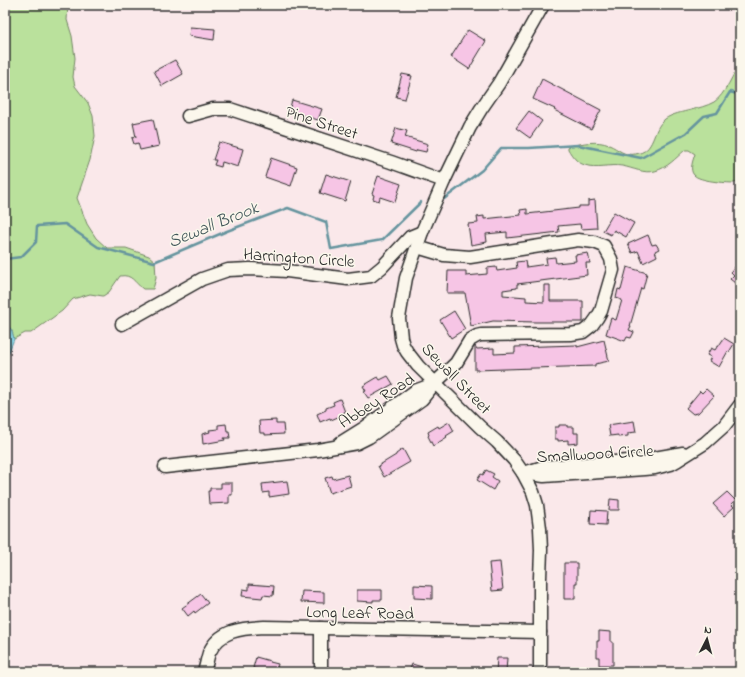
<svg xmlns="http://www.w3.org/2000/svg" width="745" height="677" font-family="'Indie Flower',sans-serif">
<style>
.green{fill:#bae19c;stroke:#728664}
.water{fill:#8cdaeb;stroke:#65949e}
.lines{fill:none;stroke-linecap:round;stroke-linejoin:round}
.stream{stroke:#65949e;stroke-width:2.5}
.building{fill:#f6c5e5;stroke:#2b2b2b}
.minor-casing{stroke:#2b2b2b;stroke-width:15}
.minor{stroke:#fbf7ec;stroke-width:12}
.labels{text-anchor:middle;stroke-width:3;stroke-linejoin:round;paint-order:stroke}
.street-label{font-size:17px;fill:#2b2b2b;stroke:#fbf7ec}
.water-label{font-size:18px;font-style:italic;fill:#43575b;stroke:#fbf7ec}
</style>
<rect width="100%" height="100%" fill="#fae8ea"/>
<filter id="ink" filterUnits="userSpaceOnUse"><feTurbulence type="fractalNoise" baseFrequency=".025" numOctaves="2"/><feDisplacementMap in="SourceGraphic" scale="8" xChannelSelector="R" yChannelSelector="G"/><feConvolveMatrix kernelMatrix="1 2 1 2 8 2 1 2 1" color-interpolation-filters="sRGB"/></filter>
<g filter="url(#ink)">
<!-- green -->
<g class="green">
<path d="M5 5H68L67 20 72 36 75 58 73 77 75 86 88 103 93 116 95 136 90 160 77 198 87 224 96 238 107 248H126L149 256 155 261 156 278 153 289H143C134 282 132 274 120 276L109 292 103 296 90 294 73 299 62 311 31 333H25L14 339 12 331 5 321Z"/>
<path d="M740 61V181C739 181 735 183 734 183 726 183 699 181 694 175 689 170 693 160 695 154L689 150H685C676 158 667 168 655 171 644 174 633 168 622 166 611 164 595 169 585 165 577 163 572 156 568 149V147L570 146C583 143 597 140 609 145 619 149 623 156 635 154 656 152 651 130 665 119 672 114 683 112 691 110 698 108 707 106 714 102 724 96 735 72 740 61Z"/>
</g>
<!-- water -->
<path class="water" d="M5 321 12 331 14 339 5 362Z"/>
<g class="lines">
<!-- stream -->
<g class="stream">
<path d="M444 199 482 170 501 148H529L578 145 641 158 686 133 704 116 717 113 730 92 740 95"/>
<path d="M5 259 21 257 36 242 37 226 65 224 98 247 154 262 227 231 288 208 326 222 331 249 382 240 421 202"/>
</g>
</g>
<!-- building -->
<g class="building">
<path d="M190 27 215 29 214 40 189 36Z"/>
<path d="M468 30 486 41 469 69 451 57Z"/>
<path d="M175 60 183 74 162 86 154 71Z"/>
<path d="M402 74 412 76 405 99 396 97Z"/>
<path d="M542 79 601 110 591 129 554 110 555 109 533 99Z"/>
<path d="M292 100 322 109 318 120 289 111Z"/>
<path d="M529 111 542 121 530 138 516 128Z"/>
<path d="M153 119 159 146 140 150 138 143 134 144 132 138 136 137 133 123Z"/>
<path d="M396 128 407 131 405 137 428 144 426 152 417 150 416 152 391 144Z"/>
<path d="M219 142 243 149 238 167 222 162 221 167 214 165 216 160H213Z"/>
<path d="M271 158 297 167 291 186 265 177Z"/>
<path d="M326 174 351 182 345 201 320 193Z"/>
<path d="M378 176 401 184 395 202 380 197 379 201 373 199 374 195 372 194Z"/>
<path d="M595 200 597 228 581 229 580 224 558 226 559 232 542 234 507 238V232L486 234 487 242 471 245 468 224 478 223 477 217 484 216V219L521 215 520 210 527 209V214L579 208V206H588V201Z"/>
<path d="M614 212 634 223 626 237 614 230 611 235 603 231Z"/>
<path d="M648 235 652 245 656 244 659 249 655 251 657 256 643 263 638 251 632 253 628 244Z"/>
<path d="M588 253 590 263H586L587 275 517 284V288L503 290V295L526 297V301L544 302V285H550V301H583V322H536L493 321 471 326 465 293H447L448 271H466V276L487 274V268L496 267 497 271 517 268 516 262 525 261 526 267 547 264 546 258 555 257 556 263 576 261 575 255Z"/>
<path d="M627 267 647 273 643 289 641 288 630 326H631L629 330 634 332 631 338 627 337 625 341 606 334 611 318 616 320 622 300 616 298 618 289 621 290Z"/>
<path d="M735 267 738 270 740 268V287L730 279 734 275 731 272Z"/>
<path d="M454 311 465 329 451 338 440 320Z"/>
<path d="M724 338 734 344 729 352 728 351 719 367 709 361 711 357 707 355 711 348 715 350 717 347H718Z"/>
<path d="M604 340 609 361 595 364V366L475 370V346L477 349 494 348V354L515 353V347L577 345V347Z"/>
<path d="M388 376 393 384 368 398 364 392 366 391 363 386 378 377 380 380Z"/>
<path d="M706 389 714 396 698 413 693 414 686 408 700 391 702 393Z"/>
<path d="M340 399 345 412H344V413L339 415 340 416 331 420 330 418 320 422 317 414 326 410V408L334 405 333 402Z"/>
<path d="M276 420V424H283L284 434 265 435V433H260L259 421Z"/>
<path d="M634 421 636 432 628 433V436L618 437V435L610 436 608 425Z"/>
<path d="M449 422 454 431 446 436 447 437 433 446 428 436 429 435 428 432 438 426 439 428Z"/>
<path d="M226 424 227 431H229L230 438H224L225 440 203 444 202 434 210 432 209 430 218 429V425Z"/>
<path d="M559 425H567V427H574V433H578V443L568 444V440L558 441V439H555V427H559Z"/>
<path d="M403 449 410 462 384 477 378 466 396 455V454Z"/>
<path d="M486 470 494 474 492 477 498 481 493 490 477 480 481 474 483 475Z"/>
<path d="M348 475 351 486 330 493 325 478 332 476 333 479Z"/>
<path d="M287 481 289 494 269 497V492L263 493 262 484Z"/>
<path d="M221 483H232V495H229V503L209 504 208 491H210V488H221Z"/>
<path d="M727 492 735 500 731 504 734 507 724 516 713 504Z"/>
<path d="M610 499 619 500V510H609Z"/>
<path d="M591 510 607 511 606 525 590 524Z"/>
<path d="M500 562 503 590 492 591 489 563Z"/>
<path d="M564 563H577V583H575V599H564Z"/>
<path d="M249 584 274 586 273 596 263 595 262 598 242 596 243 589 249 590Z"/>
<path d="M414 585 432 586V599L414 598Z"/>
<path d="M357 590H382V600H373V602L357 601Z"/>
<path d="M302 591 324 592V603L301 602Z"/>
<path d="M201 594 208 603 195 613 194 611 188 616 182 608Z"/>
<path d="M599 631 611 632V642H613V665H599V657H597V641H599Z"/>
<path d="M256 657 270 661V662L278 664 276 672H268L253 668Z"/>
<path d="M497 658H507L506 672H496Z"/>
<path d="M412 664 432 670V672H409Z"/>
</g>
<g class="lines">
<defs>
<g id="minor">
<path d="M188 116 213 109H230L391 162 444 181"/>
<path d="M122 324 202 279 228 270 250 269 287 271 348 279 371 276 382 267 410 237 422 232"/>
<path d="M340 443 364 428 415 391 434 384"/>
<path d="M165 467 318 450 357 443 369 437 422 399 435 383 456 363 470 340 477 336 481 335 571 334 583 332 592 325 597 318 601 311 613 270 611 259 604 246 594 242 578 240 470 257 444 255 417 247"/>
<path d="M527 472 543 467 643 460 683 453"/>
<path d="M523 473 544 476 644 469 655 468 671 464 678 460 705 443 724 426 740 405"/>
<path d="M321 628V672"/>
<path d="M204 672C206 666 207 659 209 653 219 630 242 628 264 627L540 632"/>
<path d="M540 672V578L541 550 540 528 537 505 533 492 523 473 514 460 497 442 480 427 418 366 407 352 403 345 401 338 399 318 406 278 422 232 444 181 470 127 481 109 499 83 543 5"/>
</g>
</defs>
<!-- minor casing -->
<use href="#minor" class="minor-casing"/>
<!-- minor -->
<use href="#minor" class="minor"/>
</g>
</g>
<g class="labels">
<!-- street labels -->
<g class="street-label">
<text transform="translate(322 122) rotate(18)" y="6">Pine Street</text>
<text transform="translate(299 257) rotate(4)" y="6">Harrington Circle</text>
<text transform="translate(457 378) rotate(46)" y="6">Sewall Street</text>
<text transform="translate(376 400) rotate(-33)" y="6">Abbey Road</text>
<text transform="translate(595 453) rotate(-3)" y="6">Smallwood Circle</text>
<text transform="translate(360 612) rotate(1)" y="6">Long Leaf Road</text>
</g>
<!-- water labels -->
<g class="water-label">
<text transform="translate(213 224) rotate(-22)" y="6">Sewall Brook</text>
</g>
</g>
<!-- margin -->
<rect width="745" height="677" fill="none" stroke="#fbf7ec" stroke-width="20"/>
<rect x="10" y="10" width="725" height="657" fill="none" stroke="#2b2b2b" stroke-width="1.5" filter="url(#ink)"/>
<!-- north arrow -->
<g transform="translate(707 639) rotate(6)" stroke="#fbf7ec" stroke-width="3" paint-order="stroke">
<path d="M0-3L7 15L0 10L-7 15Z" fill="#2b2b2b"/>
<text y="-6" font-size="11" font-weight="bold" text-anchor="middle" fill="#2b2b2b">N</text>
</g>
</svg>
